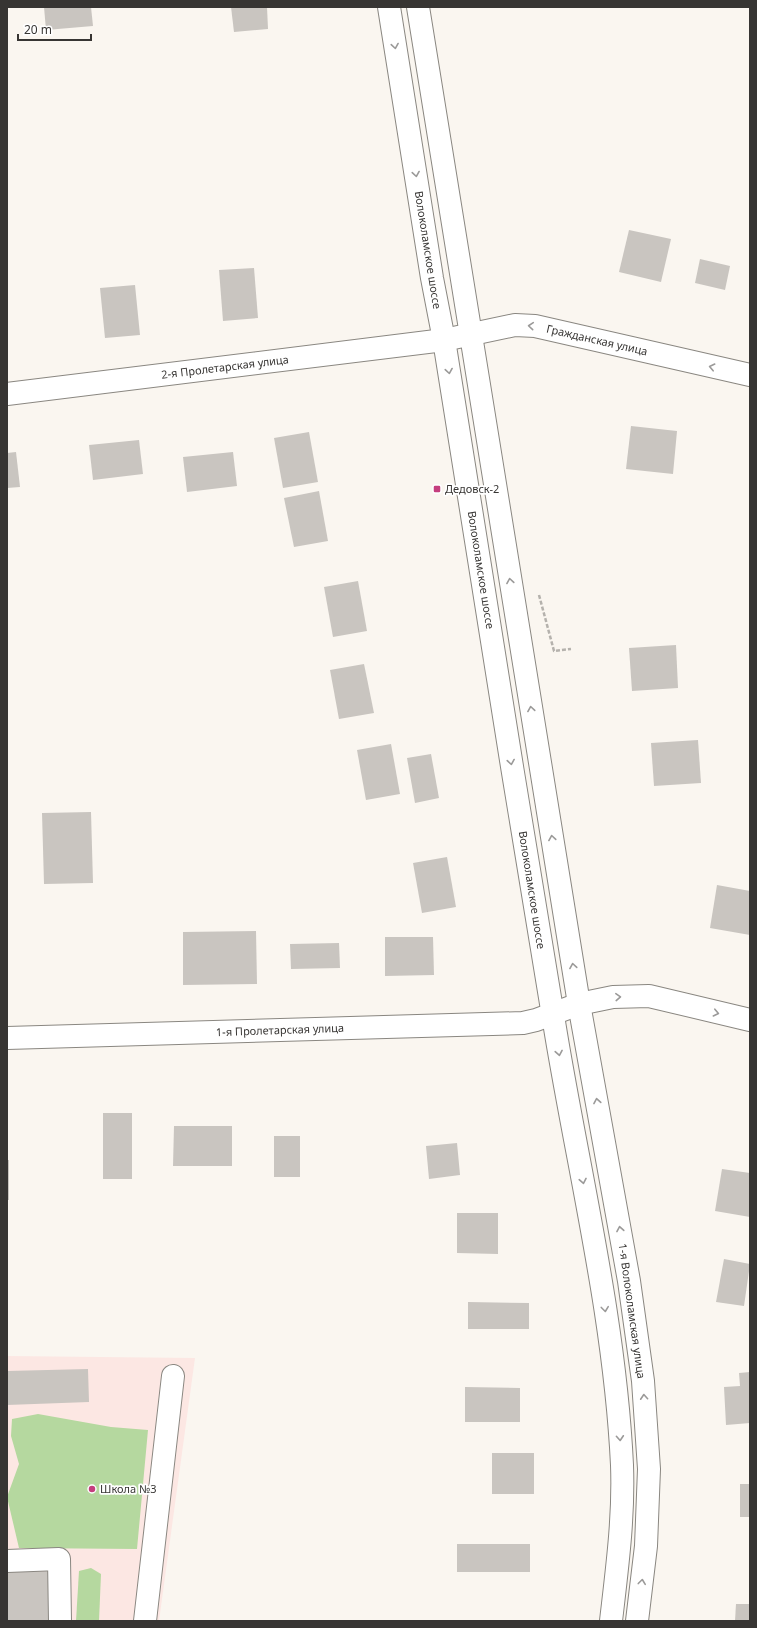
<svg xmlns="http://www.w3.org/2000/svg" width="757" height="1628" font-family="'Noto Sans',sans-serif">
<style>
.education{fill:#fce7e3}
.green{fill:#b5d89f}
.building{fill:#c9c5c0}
.lines{fill:none;stroke-linecap:round;stroke-linejoin:round}
.minor-casing{stroke:#8a8781;stroke-width:24}
.major-casing{stroke:#8a8781;stroke-width:24}
.path{stroke:#b5b2ad;stroke-width:2.5;stroke-dasharray:4 2;stroke-linecap:butt}
.minor{stroke:#fff;stroke-width:22}
.major{stroke:#fff;stroke-width:22}
.oneway{stroke:#9b9a99}
.poi-dot{fill:#c53e7e;stroke:#fff;stroke-width:1.5}
.labels{text-anchor:middle;stroke-width:3.5;stroke-linejoin:round;paint-order:stroke}
.street-label{font-size:11px;fill:#373533;stroke:#fff}
.poi-label{font-size:11px;fill:#373533;stroke:#fff;text-anchor:start}
</style>
<rect width="100%" height="100%" fill="#faf6f0"/>
<!-- education -->
<path class="education" d="M7 1356 195 1358 159 1621H7Z"/>
<!-- green -->
<g class="green">
<path d="M38 1414 111 1427 148 1430 137 1549 19 1548 7 1497 19 1464 11 1436 12 1419Z"/>
<path d="M91 1568 101 1574 99 1621H76L79 1571Z"/>
</g>
<!-- building -->
<g class="building">
<path d="M44 7H91L93 26 46 30Z"/>
<path d="M231 7H267L268 29 234 32Z"/>
<path d="M629 230 671 239 661 282 619 272Z"/>
<path d="M700 259 730 266 725 290 695 283Z"/>
<path d="M254 268 258 318 223 321 219 270Z"/>
<path d="M135 285 140 335 105 338 100 288Z"/>
<path d="M631 426 677 431 673 474 626 469Z"/>
<path d="M309 432 318 482 283 488 274 438Z"/>
<path d="M139 440 143 474 93 480 89 445Z"/>
<path d="M16 452 20 487 7 488V453Z"/>
<path d="M233 452 237 486 187 492 183 457Z"/>
<path d="M319 491 328 541 294 547 284 498Z"/>
<path d="M358 581 367 631 333 637 324 587Z"/>
<path d="M676 645 678 688 632 691 629 648Z"/>
<path d="M364 664 374 713 339 719 330 670Z"/>
<path d="M698 740 701 783 654 786 651 743Z"/>
<path d="M391 744 400 794 366 800 357 750Z"/>
<path d="M431 754 439 798 415 803 407 758Z"/>
<path d="M91 812 93 883 44 884 42 813Z"/>
<path d="M447 857 456 907 422 913 413 863Z"/>
<path d="M717 885 750 891V935L710 928Z"/>
<path d="M256 931 257 984 183 985V932Z"/>
<path d="M385 937H433L434 975 385 976Z"/>
<path d="M339 943 340 968 291 969 290 944Z"/>
<rect x="103" y="1113" width="29" height="66"/>
<path d="M174 1126H232V1166H173Z"/>
<rect x="274" y="1136" width="26" height="41"/>
<path d="M457 1143 460 1175 429 1179 426 1146Z"/>
<rect x="7" y="1160" width="2" height="40"/>
<path d="M722 1169 750 1173V1217L715 1211Z"/>
<path d="M457 1213H498V1254L457 1253Z"/>
<path d="M724 1259 750 1264 744 1306 716 1302Z"/>
<path d="M468 1302 529 1303V1329H468Z"/>
<path d="M88 1369 89 1402 7 1405V1371Z"/>
<path d="M750 1372V1423L726 1425 724 1387 740 1386 739 1373Z"/>
<path d="M465 1387 520 1388V1422H465Z"/>
<rect x="492" y="1453" width="42" height="41"/>
<rect x="740" y="1484" width="10" height="33"/>
<rect x="457" y="1544" width="73" height="28"/>
<path d="M53 1571 55 1621H7V1572Z"/>
<path d="M736 1604H750V1621H735Z"/>
</g>
<g class="lines">
<defs>
<g id="minor">
<path d="M7 394 444 340 515 325 535 326 750 375"/>
<path d="M7 1038 523 1023 536 1020 579 1004 613 997 649 996 750 1020"/>
<path d="M7 1561 59 1559 60 1621"/>
<path d="M145 1621 173 1376"/>
</g>
<g id="major">
<path d="M389 7 432 278 444 340C481 571 517 803 556 1034 580 1178 615 1319 622 1465 624 1517 617 1569 611 1621"/>
<path d="M418 7 579 1004 629 1281 643 1381 649 1469 646 1546 637 1621"/>
</g>
</defs>
<!-- minor casing -->
<use href="#minor" class="minor-casing"/>
<!-- major casing -->
<use href="#major" class="major-casing"/>
<!-- path -->
<path class="path" d="M539 595 554 651 571 649"/>
<!-- minor -->
<use href="#minor" class="minor"/>
<!-- major -->
<use href="#major" class="major"/>
</g>
<!-- one-way arrows -->
<defs><path id="oneway-chevron" d="M-2-3.5L2.5 0L-2 3.5" fill="none" stroke-width="1.6" stroke-linecap="round" stroke-linejoin="round"/></defs>
<g class="oneway">
<use href="#oneway-chevron" transform="translate(395 46) rotate(81)"/>
<use href="#oneway-chevron" transform="translate(416 174) rotate(81)"/>
<use href="#oneway-chevron" transform="translate(531 326) rotate(-175)"/>
<use href="#oneway-chevron" transform="translate(712 367) rotate(-167)"/>
<use href="#oneway-chevron" transform="translate(449 371) rotate(81)"/>
<use href="#oneway-chevron" transform="translate(510 581) rotate(-99)"/>
<use href="#oneway-chevron" transform="translate(531 709) rotate(-99)"/>
<use href="#oneway-chevron" transform="translate(511 762) rotate(81)"/>
<use href="#oneway-chevron" transform="translate(552 838) rotate(-99)"/>
<use href="#oneway-chevron" transform="translate(573 966) rotate(-99)"/>
<use href="#oneway-chevron" transform="translate(618 997) rotate(-3)"/>
<use href="#oneway-chevron" transform="translate(716 1013) rotate(13)"/>
<use href="#oneway-chevron" transform="translate(559 1053) rotate(80)"/>
<use href="#oneway-chevron" transform="translate(597 1101) rotate(-100)"/>
<use href="#oneway-chevron" transform="translate(583 1181) rotate(79)"/>
<use href="#oneway-chevron" transform="translate(620 1229) rotate(-100)"/>
<use href="#oneway-chevron" transform="translate(605 1309) rotate(83)"/>
<use href="#oneway-chevron" transform="translate(644 1397) rotate(-94)"/>
<use href="#oneway-chevron" transform="translate(620 1438) rotate(86)"/>
<use href="#oneway-chevron" transform="translate(642 1582) rotate(-83)"/>
</g>
<!-- markers -->
<g class="poi-dot">
<rect x="433" y="485" width="8" height="8" rx="2"/>
<circle cx="92" cy="1489" r="4"/>
</g>
<g class="labels">
<!-- street labels -->
<g class="street-label">
<text transform="translate(428 250) rotate(81)" y="4">Волоколамское шоссе</text>
<text transform="translate(597 340) rotate(13)" y="4">Гражданская улица</text>
<text transform="translate(225 367) rotate(-7)" y="4">2-я Пролетарская улица</text>
<text transform="translate(481 570) rotate(81)" y="4">Волоколамское шоссе</text>
<text transform="translate(532 890) rotate(81)" y="4">Волоколамское шоссе</text>
<text transform="translate(280 1030) rotate(-2)" y="4">1-я Пролетарская улица</text>
<text transform="translate(632 1311) rotate(82)" y="4">1-я Волоколамская улица</text>
</g>
<!-- poi labels -->
<g class="poi-label">
<text x="445" y="493">Дедовск-2</text>
<text x="100" y="1493">Школа №3</text>
</g>
</g>
<!-- border -->
<rect width="757" height="1628" fill="none" stroke="#373533" stroke-width="16"/>
<!-- scale -->
<path d="M18 34v6h73v-6" fill="none" stroke="#373533" stroke-width="2"/>
<text x="24" y="34" font-size="12" fill="#373533" stroke="#ffffff" stroke-width="3" paint-order="stroke">20 m</text>
</svg>
